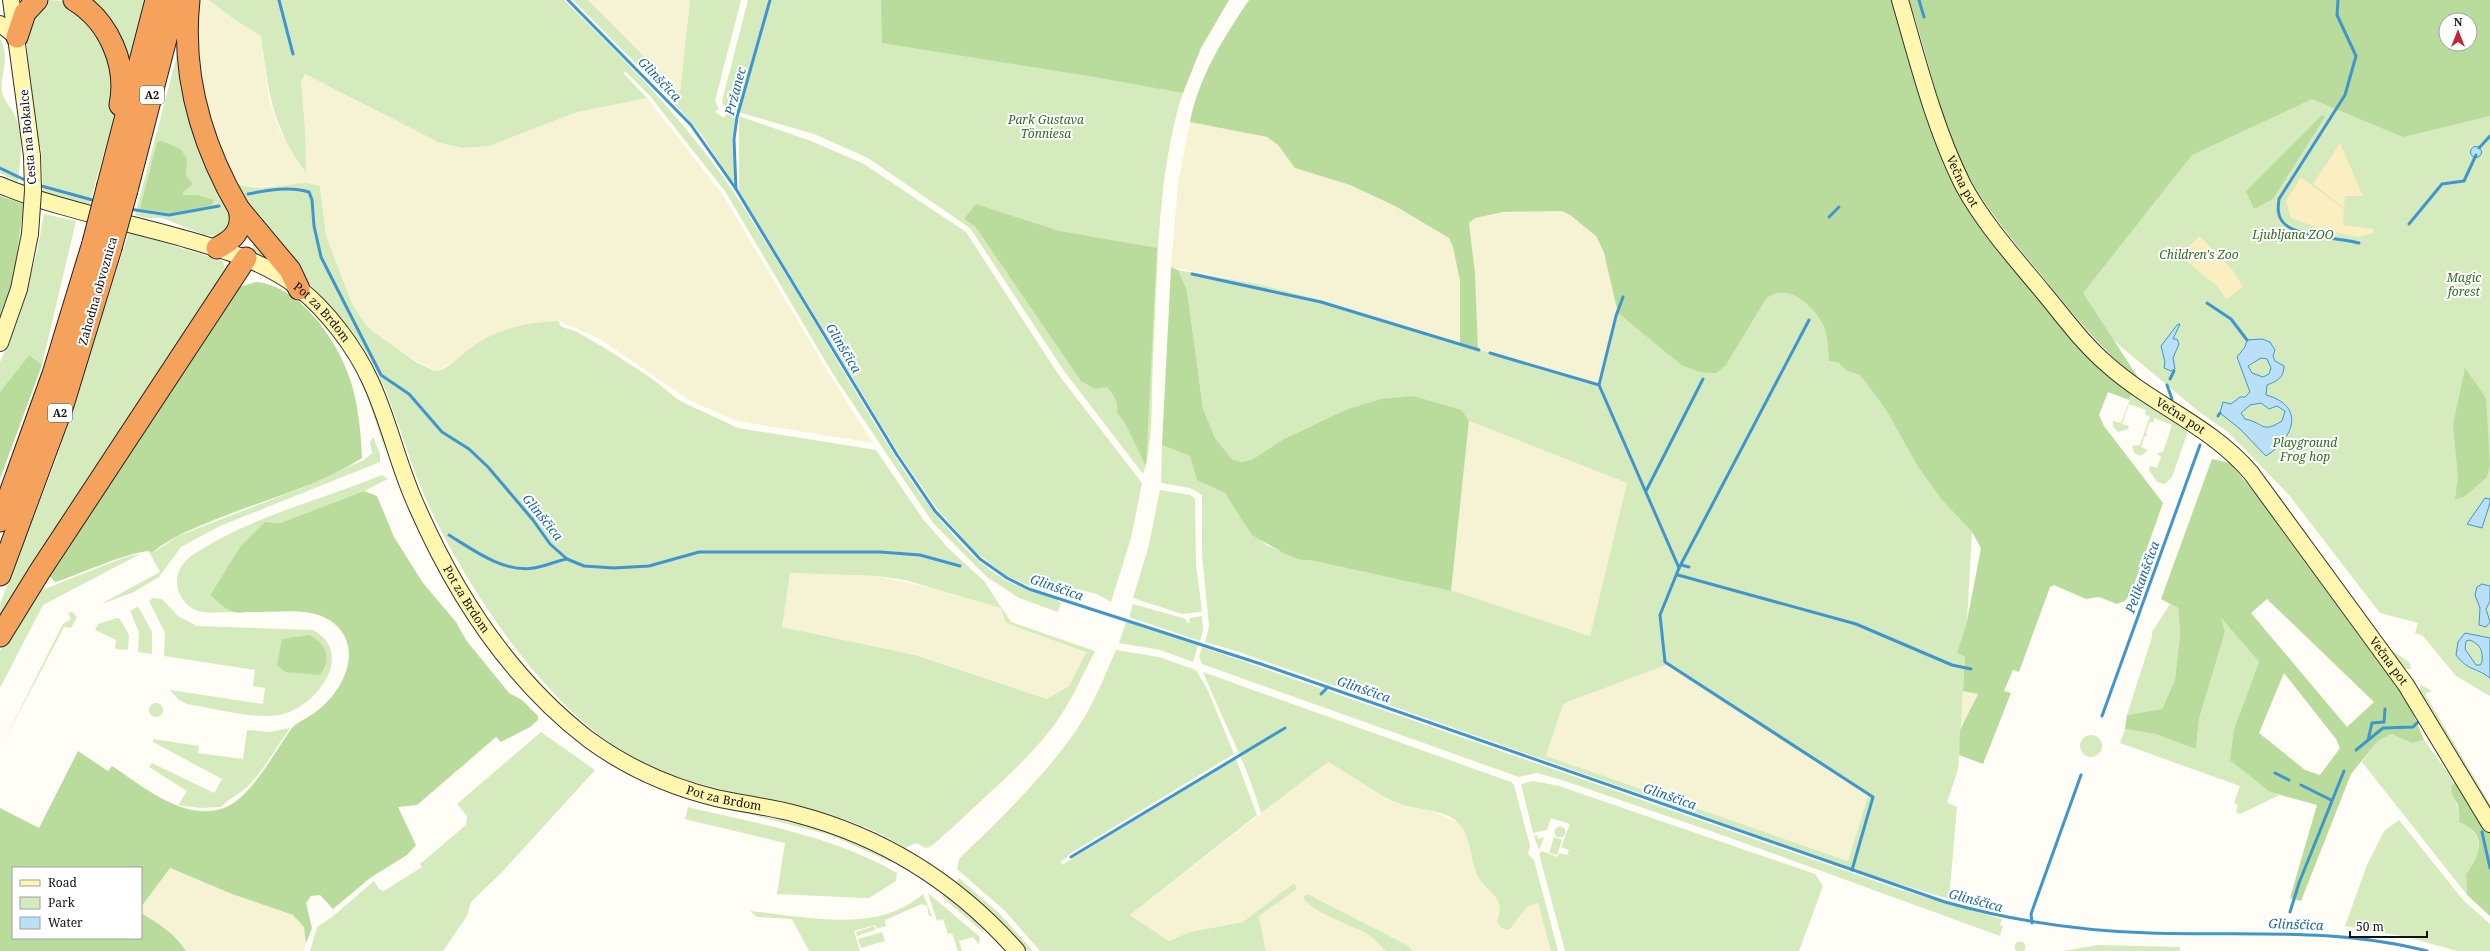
<svg xmlns="http://www.w3.org/2000/svg" width="2490" height="951" font-family="'Noto Serif',serif">
<style>
.farmland{fill:#f6f3d4}
.green{fill:#d5ebbd;fill-rule:evenodd}
.forest{fill:#b9dc9c;fill-rule:evenodd}
.sand{fill:#fbeec1}
.water{fill:#b9e0f7;stroke:#3f96cf;fill-rule:evenodd}
.lines{fill:none;stroke-linecap:round;stroke-linejoin:round}
.stream{stroke:#3f96cf;stroke-width:3}
.secondary-casing{stroke:#333;stroke-width:18}
.highway-casing{stroke:#222;stroke-width:23}
.secondary{stroke:#fff6b0;stroke-width:16}
.highway{stroke:#f5a25d;stroke-width:21}
.secondary-bridge-casing{stroke:#333;stroke-width:18;stroke-linecap:butt}
.highway-bridge-casing{stroke:#222;stroke-width:23;stroke-linecap:butt}
.secondary-bridge{stroke:#fff6b0;stroke-width:16}
.highway-bridge{stroke:#f5a25d;stroke-width:21}
.labels{text-anchor:middle;stroke-width:4;stroke-linejoin:round;paint-order:stroke}
.shield{fill:#fff;stroke:#585858;stroke-width:1}
.shield-label{font-size:11px;font-weight:bold;fill:#111}
.park-label{font-size:12px;font-style:italic;fill:#2f6b1f;stroke:#fff}
.street-label{font-size:12px;fill:#111;stroke:#fff}
.water-label{font-size:13px;font-style:italic;fill:#1768a6;stroke:#fff}
</style>
<rect width="100%" height="100%" fill="#fffdf5"/>
<!-- farmland -->
<g class="farmland">
<path d="M198 0H209L235 20 261 36 269 99 279 129 305 172V128L301 81 305 74 440 143 463 148 489 146 577 112 647 98 723 195 825 367 873 443 737 421 689 400 600 339 559 321 453 362 436 372 391 346 366 325 352 304 326 235 321 190 306 183 284 186H246L236 182 210 121 203 90 197 41Z"/>
<path d="M588 0H690L681 93 658 73Z"/>
<path d="M1190 122 1267 137 1278 145 1296 168 1350 185 1395 206 1449 238 1453 247 1460 281V343L1324 301 1258 284 1171 267 1178 184Z"/>
<path d="M1562 211 1570 215 1596 236 1610 272 1618 313 1600 387 1478 349 1475 273 1469 223 1475 218 1491 213Z"/>
<path d="M1469 421 1627 483 1590 636 1451 591Z"/>
<path d="M789 573 878 576 941 590 1001 608 1006 623 1086 651 1069 686 1047 699 915 655 782 627Z"/>
<path d="M1666 664 1868 796 1848 861 1546 756 1563 705 1567 702Z"/>
<path d="M1963 691 1978 693 1960 730Z"/>
<path d="M1327 762 1417 809 1426 808 1459 823 1466 834 1474 865 1481 880 1498 898 1501 909 1522 912 1527 907 1538 903 1551 951H1413L1407 945 1315 897 1305 900 1314 907 1369 935 1386 951H1266L1259 916 1297 889 1294 883 1243 922 1190 932 1169 941 1130 915Z"/>
<path d="M169 868 232 894 293 915 304 927 306 943 304 951H186L179 940 164 927 141 913V907Z"/>
</g>
<!-- green -->
<g class="green">
<path d="M46 0 65 1 107 44 116 103 115 114 89 205 43 193 41 148 37 146 27 65V21Z"/>
<path d="M82 0H145L128 66Z"/>
<path d="M209 0H564C625 60 685 120 733 191 779 261 821 334 864 406 895 457 926 509 969 552 986 569 1006 582 1028 590 1040 595 1052 595 1061 603L1058 612 1019 598 987 577 933 523 833 374 725 191 650 96 625 71 624 74 647 98 577 112 489 146 463 148 440 143 305 74 301 81 305 128 306 173C271 124 269 94 261 36L235 20Z"/>
<path d="M573 0H588L680 93 690 0H741L715 101 719 109 715 112 724 118 726 114 736 115 732 138 735 181 732 182 702 135 666 94Z"/>
<path d="M748 0H1229C1215 23 1199 47 1190 72 1156 161 1158 266 1153 359 1151 391 1154 445 1143 474L1064 371 970 228 868 158 814 134 731 110 723 105 722 101Z"/>
<path d="M2490 0V696L2456 676 2423 636 2415 633 2418 623 2380 613 2289 495 2228 432 2198 411 2112 339 2065 288 1962 30ZM2446 20H2470V44H2446Z"/>
<path d="M0 38C11 59 0 72 2 92 4 101 11 107 15 116 25 136 20 161 18 182L0 173Z"/>
<path d="M179 48 230 210 232 221 222 236 204 235 163 218H146L135 215Z"/>
<path d="M739 116 811 141 864 164 966 232 1058 374 1142 483 1131 538 1111 602 1097 594 1068 587 1056 594 1027 585 1007 576 975 552 938 510 899 454 739 191Z"/>
<path d="M236 182C249 193 289 184 304 183 309 183 315 185 320 186L326 235 352 304 366 325 375 333 416 362 434 371C446 372 462 354 472 347 498 328 529 322 559 321L560 326 577 332 608 350 651 378 680 401 738 428 876 450 923 519 948 548 984 581 1011 622 1095 651C1082 676 1071 702 1055 724 1026 763 985 796 950 830 941 835 936 846 926 848L916 843 905 848C821 794 718 805 631 756 546 709 464 585 425 497 403 447 392 390 361 344 330 300 288 266 255 223 247 212 242 195 236 182ZM790 573 878 576 905 580 1001 608 1006 623 1086 652 1069 686 1047 699 915 655 782 627Z"/>
<path d="M44 214 76 221 42 365 29 355 0 392V362L16 325 26 292 37 252Z"/>
<path d="M129 232 223 261 226 273 0 625V604L56 460Z"/>
<path d="M253 240 271 261 253 252Z"/>
<path d="M1178 270 1258 284 1324 301 1599 387 1618 313 1681 365H1726L1766 299C1787 281 1814 306 1824 327 1828 337 1828 350 1829 361L1839 363 1847 371 1860 375 1886 410 1918 467 1941 499 1972 532 1967 621 1957 653 1965 657 1959 755 1958 769 1947 803 1957 807 1949 899 1879 878 1236 651 1205 642 1209 626 1202 555V495L1190 488 1161 483 1162 445 1190 456 1216 488 1225 493 1266 545 1301 560H1310L1456 592 1590 636 1627 483 1469 421 1462 410 1414 396 1345 410 1282 440 1252 461 1242 462 1232 459 1215 438 1203 408 1187 290ZM1666 665 1868 796 1848 861 1546 756 1563 705 1567 702Z"/>
<path d="M354 366 359 369 379 424 386 454 367 395Z"/>
<path d="M2133 391 2187 428V434L2172 477 2165 484 2157 482 2149 470 2150 466 2157 468 2161 457 2157 453 2163 452 2172 425 2154 418V422H2150L2146 432 2147 436 2144 437 2141 447 2148 450 2141 456 2134 453 2132 446 2140 445 2150 416 2145 415 2146 410 2129 404 2122 424 2129 426 2128 429 2118 432 2113 426V421L2121 423Z"/>
<path d="M373 437 380 453V462L220 526 181 547 159 577 132 593 101 604 160 572 148 550 154 552 178 536 302 488 364 460 372 453 370 442Z"/>
<path d="M382 475 388 479 364 491 280 523 271 522 226 570 210 595 232 612C222 612 208 614 198 611 179 604 170 581 183 564 189 556 199 551 207 546 261 514 323 499 382 475Z"/>
<path d="M1160 490 1190 495 1195 499 1196 564 1202 611 1199 612 1182 614 1133 598 1149 545Z"/>
<path d="M142 553 43 605 0 688V651L37 592 123 558Z"/>
<path d="M153 598 162 599 178 616 197 626 313 630C356 653 317 706 283 714 256 721 214 708 187 704L179 700 170 690 263 704 265 688 253 686 255 670 164 656 165 633 149 601Z"/>
<path d="M1133 604 1186 619V622L1189 623 1190 618 1202 616 1203 631 1200 641 1129 617Z"/>
<path d="M2170 604 2178 608 2180 634 2175 680 2162 709 2127 715 2152 637V632Z"/>
<path d="M137 607 139 608 152 632V654L138 652 139 632 130 611Z"/>
<path d="M72 612 77 617 71 628 64 627 1 747 63 624 71 619 68 613Z"/>
<path d="M2220 617 2259 662 2234 729 2270 792 2280 795 2240 814 2236 812 2238 805 2234 803 2240 786 2120 743 2125 729 2155 734 2196 749 2199 719 2225 632Z"/>
<path d="M117 618 120 619 129 635 128 650 115 649 116 640 95 630 98 624Z"/>
<path d="M1126 622 1198 645 1193 662 1160 650 1119 643Z"/>
<path d="M1202 647 1901 890 2002 919 2000 925 2003 926 2000 936 1725 836 1562 780 1537 773 1519 777 1202 664 1199 657Z"/>
<path d="M2387 647 2409 662 2411 669H2403Z"/>
<path d="M1116 650 1159 657 1196 670 1208 691 1234 754 1071 853 1061 862 1062 865 1236 759 1257 815 1130 915 1169 941 1190 932 1243 922 1294 883 1297 889 1259 916 1266 951H1040L1005 911 957 869 959 859C1000 819 1042 779 1075 732 1092 708 1104 678 1116 650Z"/>
<path d="M1203 672 1511 782 1514 785 1530 846 1528 854 1534 860 1558 951H1551L1538 903 1527 907 1509 930 1501 928 1497 922C1505 897 1494 898 1481 881 1469 864 1473 841 1460 825 1446 808 1419 811 1401 804 1378 796 1351 774 1328 762L1261 813C1247 764 1222 719 1203 672Z"/>
<path d="M2421 685 2432 691 2425 694 2490 804V814L2419 694Z"/>
<circle cx="156" cy="710" r="7"/>
<path d="M290 728C276 747 264 770 248 786 239 795 229 798 221 807L200 808 178 805 187 791 149 767 152 763 214 793 222 779 153 742V739L199 746 198 753 243 759 247 730 270 732Z"/>
<path d="M541 732 595 770 503 871 471 902 467 916 443 951H310L317 927 332 917 374 881 379 889 384 891 422 867 420 864 466 825 467 816 457 804Z"/>
<path d="M2391 734 2412 743 2424 740 2455 782 2451 786C2453 798 2459 804 2458 817 2482 835 2486 849 2466 874L2467 895 2362 762 2378 741Z"/>
<circle cx="2091" cy="746" r="11"/>
<path d="M1533 781 1559 786 1815 874 1823 886 1799 951H1565L1539 854 1542 851 1557 857 1559 853 1567 855 1569 850 1561 847 1570 824 1551 818 1547 830 1533 833 1521 784Z"/>
<path d="M688 807C759 824 833 836 897 873L896 881 869 898H863L777 894 785 843 685 819Z"/>
<path d="M721 807 813 827 842 836 893 860 891 862 830 835Z"/>
<path d="M2399 820 2463 900 2490 924V951H2457L2407 937 2345 926 2367 865 2384 831Z"/>
<circle cx="1560" cy="832" r="5.5"/>
<path d="M1537 835 1538 839 1544 837 1540 849 1538 848 1534 836Z"/>
<path d="M1554 837 1562 840 1557 855 1549 853Z"/>
<path d="M959 878 1000 914 1033 951H1027L997 917 956 882Z"/>
<path d="M928 893 980 937 979 945 973 937 959 941 962 951H958L952 933 948 934 943 919 937 921Z"/>
<path d="M945 893 983 928 984 933 941 896Z"/>
<path d="M923 894 932 916H929L927 906 922 904 885 920 886 926 877 929 875 925 854 931 860 951H809L792 919 757 917 750 911C806 916 876 935 923 894Z"/>
<path d="M1308 894 1407 945 1413 951H1386C1380 946 1374 938 1367 934 1352 925 1310 912 1303 897Z"/>
<path d="M874 926 875 930 857 936 856 932Z"/>
<path d="M882 932 885 941 861 948 858 939Z"/>
<circle cx="2020" cy="947" r="5.5"/>
<path d="M2098 945 2180 947V951H2063Z"/>
</g>
<!-- forest -->
<g class="forest">
<path d="M881 0H1229L1201 48 1183 93 1095 77 882 43Z"/>
<path d="M1249 0H1894L1926 111 1941 155 1964 198 2133 391 2129 400 2108 392 2099 415 2104 426 2163 503 2131 593 2125 601 2117 604 2099 597 2086 599 2054 585 2050 587 2019 672 2013 670 2004 691 2011 693 1983 764 1959 755 1960 730 1978 694 1963 691 1965 657 1957 653 1967 621 1981 548 1972 532 1941 499 1918 467 1886 410 1860 375 1847 371 1839 363 1829 361C1828 350 1828 337 1824 327 1814 306 1787 281 1766 299L1726 365 1716 373 1700 372 1681 365 1618 313 1604 253 1596 236 1570 215 1562 211 1503 212 1475 218 1469 223 1475 273 1478 349 1460 343V281L1453 247 1449 238 1395 206 1350 185 1295 168 1278 145 1267 137 1190 122C1199 76 1223 39 1249 0Z"/>
<path d="M1909 0H2490V116L2403 137 2312 99 2192 155 2083 293 2139 379C2103 352 2076 317 2047 282 2016 244 1983 207 1961 162 1938 111 1927 53 1909 0ZM2446 20H2470V44H2446Z"/>
<path d="M2322 115 2325 117 2273 199 2254 209 2246 191Z"/>
<path d="M162 141 180 149 187 158 186 176 193 184 183 192 182 195H197L214 200 212 205 172 213 140 209 157 142Z"/>
<path d="M0 196 24 204 12 289 0 323Z"/>
<path d="M976 204 1059 231 1157 248 1146 466 1125 423 1117 413C1119 402 1114 396 1107 387L1095 389 1081 381 975 226 964 219Z"/>
<path d="M1171 267 1178 270 1187 290 1203 408 1215 438 1232 459 1242 462 1252 460 1282 440 1345 410 1381 399 1414 396 1462 410 1469 421 1451 591 1310 560H1301L1285 554 1252 535 1225 493 1197 480 1190 456 1162 445Z"/>
<path d="M256 282C300 286 338 341 350 379 358 403 361 432 362 458 316 488 258 501 207 523 187 531 170 538 153 552 140 546 74 577 55 582L49 576 239 287Z"/>
<path d="M29 355 42 365 0 479V392Z"/>
<path d="M2465 368 2486 398 2490 464 2487 477 2464 497 2455 499 2458 478 2453 425Z"/>
<path d="M2212 459 2230 463 2260 499 2408 701 2424 740 2412 743 2391 734 2378 741 2351 774 2301 901 2290 898 2317 805 2270 792 2230 760 2234 729 2259 662 2221 618 2225 632 2199 719 2196 749 2155 734 2125 729 2127 715 2162 709 2175 680 2180 634 2178 608 2161 599ZM2267 599 2374 702 2347 727 2251 613ZM2284 673 2336 739 2340 748 2320 775 2305 770 2259 733Z"/>
<path d="M364 491 377 496 394 537 423 583 456 622 466 640 509 693 522 700 538 716V720L530 727 501 742 496 737 417 805 398 807 416 845 407 855 370 878 333 909 320 895 311 896 306 903 312 928 306 943 304 927 293 915 232 894 170 868 141 907V868H13V938H141V913C159 924 175 933 186 951H0V808L39 828 78 751 108 771 112 766C143 786 183 822 224 808 251 798 275 751 292 728 297 722 310 717 317 711 341 693 362 655 339 628 318 604 277 613 249 612 244 612 236 614 231 611 224 608 216 600 210 595L241 546 265 522 280 523Z"/>
<path d="M309 635C327 644 332 659 320 675L285 672 277 665 282 639Z"/>
<path d="M2458 779 2490 832V916L2467 895 2466 874C2482 854 2487 833 2459 822L2458 805 2452 794 2451 786Z"/>
</g>
<!-- sand -->
<g class="sand">
<path d="M2340 143 2363 196H2345L2344 208 2313 184Z"/>
<path d="M2301 177 2344 209 2343 225 2373 229 2374 233 2358 237 2321 229 2291 218 2286 201Z"/>
<path d="M2200 236 2234 272 2243 287 2226 299 2218 287 2179 255Z"/>
</g>
<!-- water -->
<g class="water">
<circle cx="2476" cy="152" r="5.5"/>
<path d="M2180 324 2173 339H2177L2179 344 2173 358 2175 369 2171 371 2164 368 2165 362 2161 346 2177 325Z"/>
<path d="M2262 339 2270 342 2275 350 2273 356 2275 361 2284 366C2284 378 2277 381 2267 385L2266 395C2306 406 2294 438 2266 456L2240 429 2220 413 2223 402 2231 404 2240 397H2245L2250 392 2237 357 2245 347 2247 340ZM2261 358 2267 359 2271 368 2269 374 2263 377 2252 373 2248 366ZM2261 403 2269 409 2277 406 2285 411 2282 421C2261 434 2265 423 2245 419L2241 413 2250 405Z"/>
<path d="M2485 498 2490 499V503L2482 528 2467 524Z"/>
<path d="M2482 584 2490 586V601L2486 609 2490 622 2486 627 2479 625 2480 608 2475 595 2477 587Z"/>
<path d="M2465 633 2490 638V678C2476 667 2468 671 2456 655L2458 642ZM2470 640C2481 645 2483 651 2482 662L2480 665H2476L2465 649 2466 641Z"/>
</g>
<g class="lines">
<!-- stream -->
<g class="stream">
<path d="M279 0 293 54"/>
<path d="M568 0 691 125 736 189 897 455 935 511 980 559 1007 578 1029 589 1261 664 1945 902C2013 921 2080 931 2150 933 2243 936 2336 927 2427 951"/>
<path d="M1919 0 1924 17"/>
<path d="M2338 0 2337 15 2356 56 2345 95 2279 199C2278 207 2277 214 2282 221 2293 237 2340 238 2359 243"/>
<path d="M2479 148 2490 136"/>
<path d="M0 168 27 181"/>
<path d="M38 185 96 201"/>
<path d="M736 189 734 139 737 117 770 0"/>
<path d="M248 194C268 190 290 186 309 192L312 200 314 226 321 257 381 375 409 394 442 432 469 449 488 467 533 520 550 544 567 559 584 566 614 568 649 566 699 552H880L920 555 960 566"/>
<path d="M129 209 169 215 219 206"/>
<path d="M1829 217 1839 207"/>
<path d="M2409 224 2442 184 2464 181 2476 155"/>
<path d="M1192 274 1321 302 1479 350"/>
<path d="M2207 303 2231 319 2247 340"/>
<path d="M1490 353 1599 385 1679 568 1660 615 1665 662 1873 797 1852 870"/>
<path d="M2170 379 2174 371"/>
<path d="M1599 385 1616 316 1623 297"/>
<path d="M2167 385 2172 399"/>
<path d="M2218 416 2220 413"/>
<path d="M1646 491 1703 379"/>
<path d="M449 535C473 550 504 573 534 568 546 566 556 561 567 559"/>
<path d="M1681 565 1689 567"/>
<path d="M1679 568 1809 320"/>
<path d="M1678 575 1856 624 1952 665 1971 669"/>
<path d="M1321 694 1328 687"/>
<path d="M2102 716 2200 445"/>
<path d="M2368 740 2372 723 2384 722 2385 709"/>
<path d="M2356 750 2383 728 2413 727 2418 722"/>
<path d="M2275 773 2289 780"/>
<path d="M2301 785 2331 800"/>
<path d="M2482 832 2490 868"/>
<path d="M1071 857 1285 728"/>
<path d="M2290 912 2299 883 2344 771"/>
<path d="M2032 923 2031 914 2081 775"/>
</g>
<defs>
<g id="secondary">
<path d="M11 0 32 156"/>
<path id="s1" d="M1900 0C1918 62 1934 127 1963 185 1984 224 2015 258 2043 292 2064 317 2083 344 2108 365 2154 406 2210 425 2251 473L2406 685 2490 824"/>
<path d="M0 24 17 37"/>
<path id="s2" d="M0 185C57 209 128 222 189 240 227 251 268 263 300 289 327 311 355 347 370 380 388 418 397 461 414 500 453 591 509 678 588 739 626 767 671 787 716 798 743 804 770 807 796 814 884 837 957 883 1017 951"/>
<path d="M0 343 19 289 30 234"/>
</g>
<g id="highway">
<path d="M74 0C109 21 128 65 120 105"/>
<path d="M189 0C181 75 201 144 239 209 244 229 234 240 217 248"/>
<path d="M17 37 25 13 37 0"/>
<path d="M108 185 156 0"/>
<path d="M127 190 176 0"/>
<path d="M239 209 290 270 299 289"/>
<path d="M0 521 53 374 93 243"/>
<path d="M0 575 63 405 111 248"/>
<path d="M0 636 40 571 246 258"/>
</g>
</defs>
<!-- secondary casing -->
<use href="#secondary" class="secondary-casing"/>
<!-- highway casing -->
<use href="#highway" class="highway-casing"/>
<!-- secondary -->
<use href="#secondary" class="secondary"/>
<!-- highway -->
<use href="#highway" class="highway"/>
<defs>
<path id="secondary-bridge" d="M30 234 33 191 32 156"/>
<g id="highway-bridge">
<path d="M93 243 108 185"/>
<path d="M111 248 127 190"/>
</g>
</defs>
<!-- secondary-bridge casing -->
<use href="#secondary-bridge" class="secondary-bridge-casing"/>
<!-- highway-bridge casing -->
<use href="#highway-bridge" class="highway-bridge-casing"/>
<!-- secondary-bridge -->
<use href="#secondary-bridge" class="secondary-bridge"/>
<!-- highway-bridge -->
<use href="#highway-bridge" class="highway-bridge"/>
</g>
<g class="labels">
<!-- shield labels -->
<g class="shield">
<rect x="140" y="86" width="24" height="18" rx="3"/>
<rect x="48" y="404" width="24" height="18" rx="3"/>
</g>
<g class="shield-label">
<text x="152" y="99">A2</text>
<text x="60" y="417">A2</text>
</g>
<!-- park labels -->
<g class="park-label">
<text x="1046" y="124">Park Gustava<tspan x="1046" dy="14">Tönniesa</tspan></text>
<text x="2293" y="239">Ljubljana ZOO</text>
<text x="2199" y="259">Children's Zoo</text>
<text x="2464" y="282">Magic<tspan x="2464" dy="14">forest</tspan></text>
<text x="2305" y="447">Playground<tspan x="2305" dy="14">Frog hop</tspan></text>
</g>
<!-- street labels -->
<g class="street-label">
<text transform="translate(28 137) rotate(-95)" y="4">Cesta na Bokalce</text>
<text dy="4" stroke="none"><textPath href="#s1" startOffset="192">Večna pot</textPath></text>
<text transform="translate(98 291) rotate(-74)" y="4">Zahodna obvoznica</text>
<text dy="4" stroke="none"><textPath href="#s2" startOffset="351">Pot za Brdom</textPath></text>
<text dy="4" stroke="none"><textPath href="#s1" startOffset="516">Večna pot</textPath></text>
<text dy="4" stroke="none"><textPath href="#s2" startOffset="675">Pot za Brdom</textPath></text>
<text dy="4" stroke="none"><textPath href="#s1" startOffset="840">Večna pot</textPath></text>
<text dy="4" stroke="none"><textPath href="#s2" startOffset="1011">Pot za Brdom</textPath></text>
</g>
<!-- water labels -->
<g class="water-label">
<text transform="translate(660 79) rotate(46)" y="5">Glinščica</text>
<text transform="translate(735 91) rotate(-75)" y="5">Pržanec</text>
<text transform="translate(844 348) rotate(59)" y="5">Glinščica</text>
<text transform="translate(543 517) rotate(51)" y="5">Glinščica</text>
<text transform="translate(2142 577) rotate(-70)" y="5">Pelikanščica</text>
<text transform="translate(1057 587) rotate(19)" y="5">Glinščica</text>
<text transform="translate(1364 689) rotate(19)" y="5">Glinščica</text>
<text transform="translate(1670 796) rotate(19)" y="5">Glinščica</text>
<text transform="translate(1976 900) rotate(15)" y="5">Glinščica</text>
<text transform="translate(2296 924) rotate(2)" y="5">Glinščica</text>
</g>
</g>
<!-- legend -->
<rect x="12" y="867" width="130" height="72" fill="#ffffff" stroke="#a0a0a0"/>
<rect x="20" y="880" width="20" height="6" fill="#fff6b0" stroke="#a0a0a0"/>
<text x="48" y="887" font-size="12" fill="#111111">Road</text>
<rect x="20" y="897" width="20" height="12" fill="#d5ebbd" stroke="#a0a0a0"/>
<text x="48" y="907" font-size="12" fill="#111111">Park</text>
<rect x="20" y="917" width="20" height="12" fill="#b9e0f7" stroke="#a0a0a0"/>
<text x="48" y="927" font-size="12" fill="#111111">Water</text>
<!-- north arrow -->
<g transform="translate(2458 32)"><circle r="19" fill="#ffffff" stroke="#a0a0a0"/>
<path d="M0-3L7 15L0 10L-7 15Z" fill="#c4262e"/>
<text y="-6" font-size="11" font-weight="bold" text-anchor="middle" fill="#111111">N</text>
</g>
<!-- scale -->
<path d="M2350 931v6h77v-6" fill="none" stroke="#111111" stroke-width="2"/>
<text x="2356" y="931" font-size="12" fill="#111111" stroke="#ffffff" stroke-width="3" paint-order="stroke">50 m</text>
</svg>
